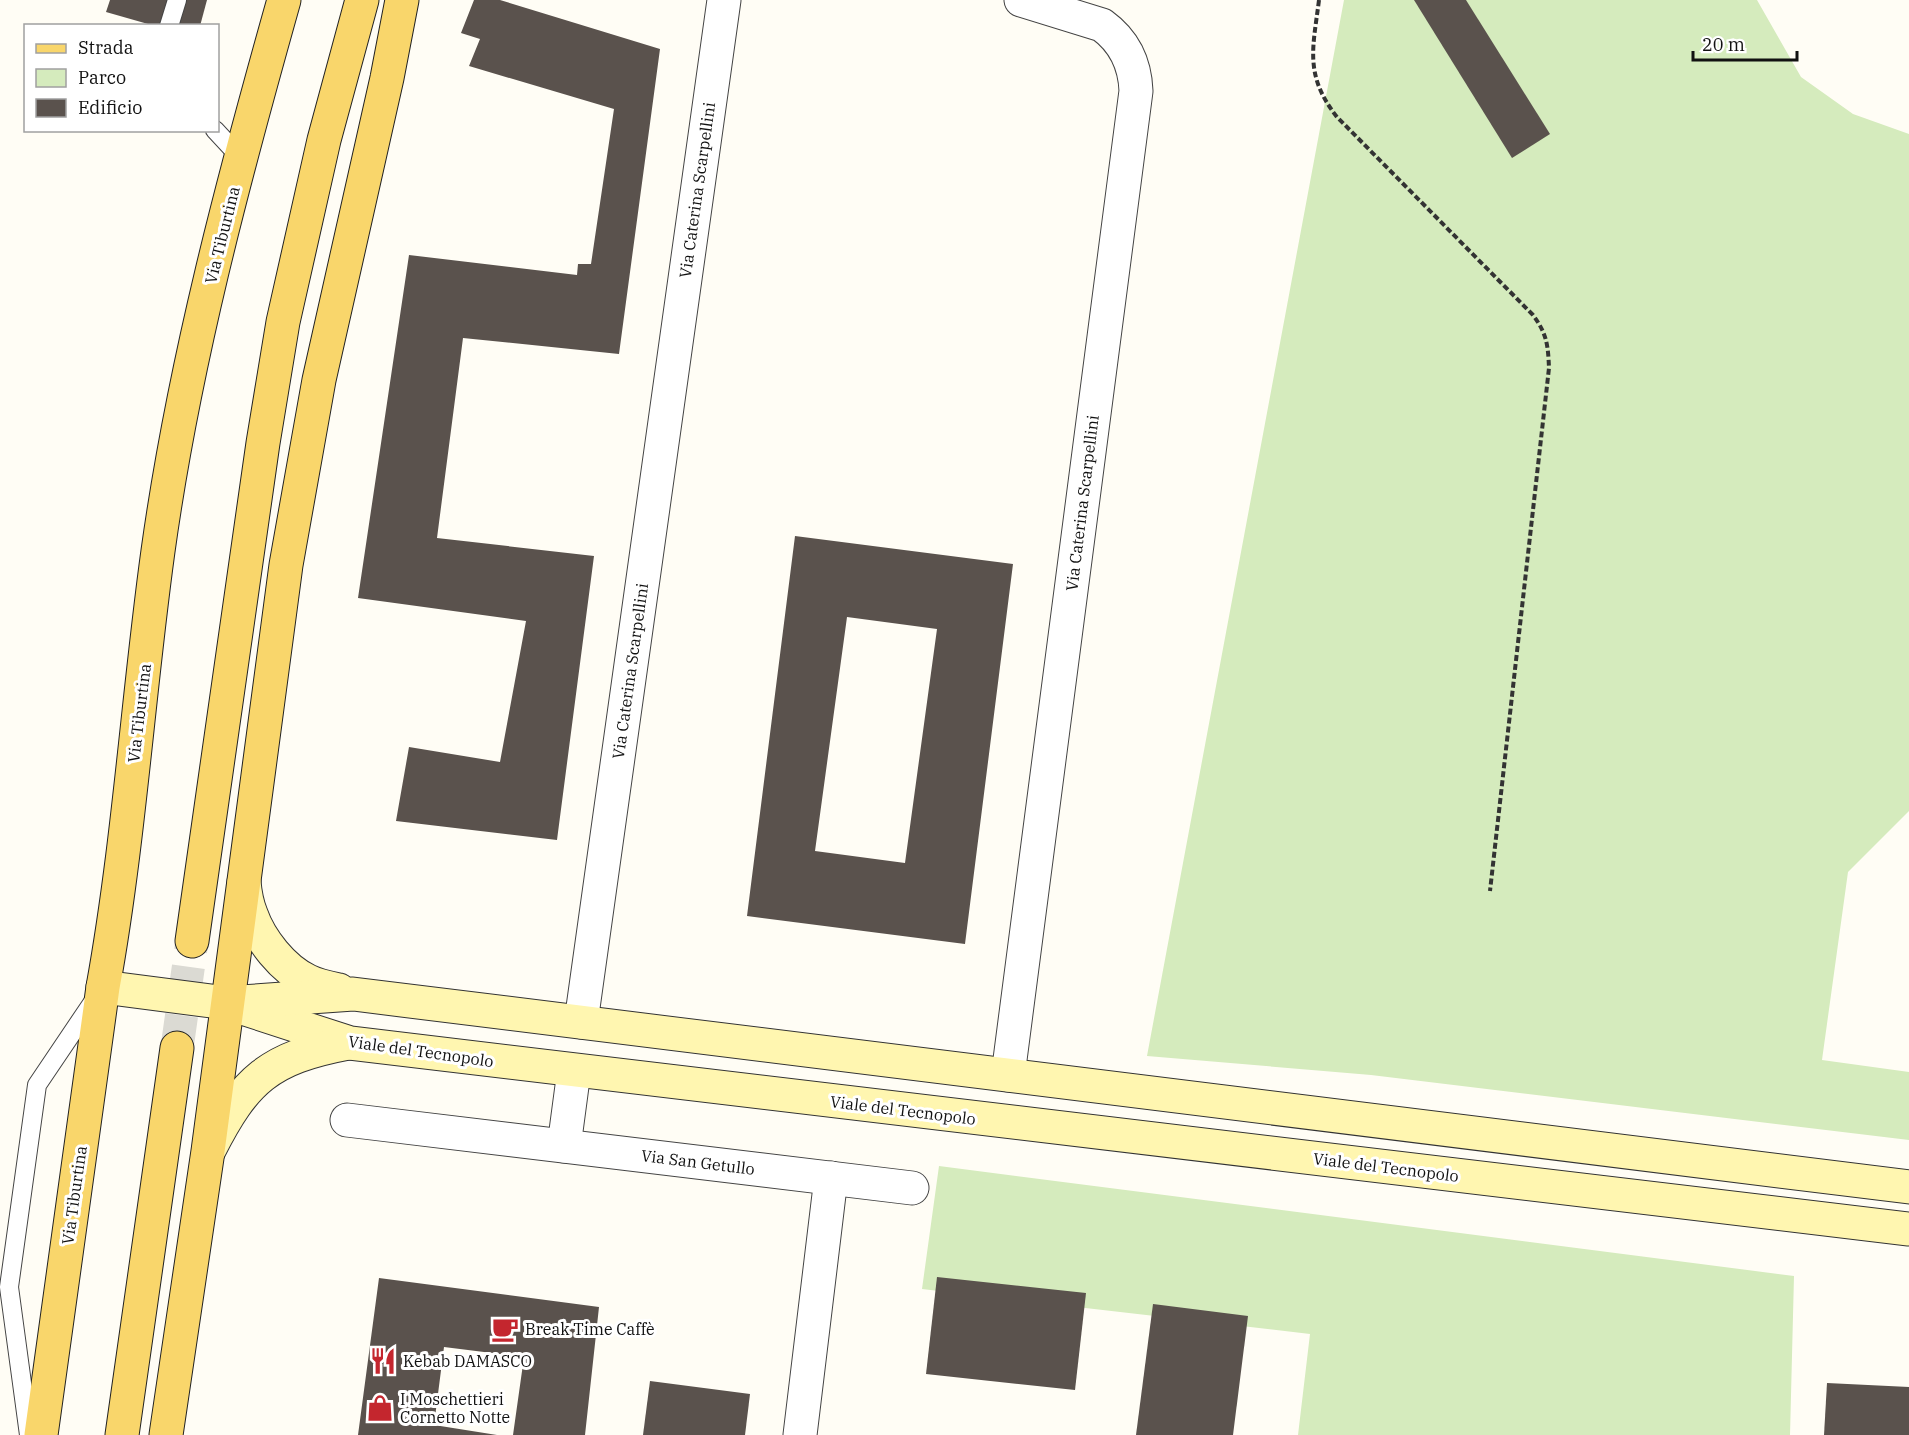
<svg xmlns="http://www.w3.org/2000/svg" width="1909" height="1435" font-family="'IBM Plex Serif',serif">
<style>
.green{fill:#d5ebbd}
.building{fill:#5a524d;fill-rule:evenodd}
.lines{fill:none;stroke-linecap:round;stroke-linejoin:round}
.primary-tunnel{stroke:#dbdad3;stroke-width:33;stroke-dasharray:33 16;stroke-linecap:butt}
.lane-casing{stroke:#444;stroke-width:20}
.street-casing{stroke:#444;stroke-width:35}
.secondary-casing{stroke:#333;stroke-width:35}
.primary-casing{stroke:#222;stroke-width:35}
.path{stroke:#333;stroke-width:4;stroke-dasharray:6 3;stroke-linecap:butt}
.lane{stroke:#fff;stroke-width:18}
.street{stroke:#fff;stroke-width:33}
.secondary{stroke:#fff6b0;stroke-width:33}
.primary{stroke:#f9d66b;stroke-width:33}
.labels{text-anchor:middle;stroke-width:6;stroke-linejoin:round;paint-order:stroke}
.street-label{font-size:16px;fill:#111;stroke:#fff}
.poi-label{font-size:16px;fill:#111;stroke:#fff;text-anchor:start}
</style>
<rect width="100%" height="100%" fill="#fffdf5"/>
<!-- green -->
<g class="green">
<path d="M1344 0H1757L1801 77 1853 114 1909 134V811L1848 872 1822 1060 1909 1072V1140L1371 1075 1147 1056Z"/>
<path d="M939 1166 1794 1276 1790 1435H1298L1310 1334 922 1289Z"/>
</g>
<!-- building -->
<g class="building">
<path d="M110 0H207L200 26H155L106 12Z"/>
<path d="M474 0H500L660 49 619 354 463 338 437 538 594 556 557 840 396 821 409 747 500 762 526 621 358 598 409 255 577 275 578 264H591L614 109 469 66 480 39 461 33Z"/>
<path d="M1414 0H1466L1550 134 1512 158Z"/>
<path d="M795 536 1013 564 965 944 747 916ZM847 617 937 629 905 863 815 851Z"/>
<path d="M937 1277 1086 1293 1075 1390 926 1374Z"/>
<path d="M379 1278 599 1307 585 1435H513L524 1357 444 1347 434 1425 497 1435H358Z"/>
<path d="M1153 1304 1248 1316 1233 1435H1136Z"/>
<path d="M650 1381 750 1394 745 1435H643Z"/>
<path d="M1827 1383 1909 1387V1435H1824Z"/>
</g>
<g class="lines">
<!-- primary-tunnel -->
<path class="primary-tunnel" d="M177 1048 192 941"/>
<defs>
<g id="lane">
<path d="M169 26 177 0"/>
<path d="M215 130 241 158"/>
<path d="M29 1435 9 1287 37 1085 95 999"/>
</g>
<g id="street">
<path d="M581 1022 724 0"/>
<path d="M1008 1075 1136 91C1135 64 1124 41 1102 25L1021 0"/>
<path d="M347 1120 912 1188"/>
<path d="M564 1146 574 1071"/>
<path d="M800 1435 831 1178"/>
</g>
<g id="secondary">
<path d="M244 882C245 893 247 904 251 914 260 940 283 969 308 981 318 986 329 988 339 990"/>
<path d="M103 987 227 1003 350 1043 1909 1229"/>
<path d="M241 1002 353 994 1909 1187"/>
<path d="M209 1150C245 1079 269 1058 348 1043"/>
</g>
<g id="primary">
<path d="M192 941 263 443 283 322 324 140 362 0"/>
<path d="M41 1435 103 987C129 843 138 696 158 551 184 364 233 181 284 0"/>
<path d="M122 1435 177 1048"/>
<path d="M166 1435 208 1151 286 565 319 380 387 78 402 0"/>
</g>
</defs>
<!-- lane casing -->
<use href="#lane" class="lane-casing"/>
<!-- street casing -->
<use href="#street" class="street-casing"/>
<!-- secondary casing -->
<use href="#secondary" class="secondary-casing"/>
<!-- primary casing -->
<use href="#primary" class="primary-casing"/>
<!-- path -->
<path class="path" d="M1319 0C1313 48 1304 75 1337 117L1533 315C1547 334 1548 345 1549 368L1490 891"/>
<!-- lane -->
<use href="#lane" class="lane"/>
<!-- street -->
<use href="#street" class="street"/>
<!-- secondary -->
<use href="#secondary" class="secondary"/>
<!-- primary -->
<use href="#primary" class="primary"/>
</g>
<!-- icons -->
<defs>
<symbol id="cafe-bare" viewBox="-9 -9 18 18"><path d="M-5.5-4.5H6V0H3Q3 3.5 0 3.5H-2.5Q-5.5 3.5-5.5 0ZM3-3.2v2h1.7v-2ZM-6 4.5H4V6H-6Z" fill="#c4262e" stroke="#fff" stroke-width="2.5" paint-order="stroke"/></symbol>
<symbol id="restaurant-bare" viewBox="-9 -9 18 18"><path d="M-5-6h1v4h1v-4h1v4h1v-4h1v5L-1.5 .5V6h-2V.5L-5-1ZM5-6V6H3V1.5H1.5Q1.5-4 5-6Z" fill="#c4262e" stroke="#fff" stroke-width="2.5" paint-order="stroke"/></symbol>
<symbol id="shop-bare" viewBox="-9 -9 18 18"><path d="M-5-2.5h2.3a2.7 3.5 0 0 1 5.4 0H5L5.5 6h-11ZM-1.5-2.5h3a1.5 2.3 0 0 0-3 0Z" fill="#c4262e" stroke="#fff" stroke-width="2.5" paint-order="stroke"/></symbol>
</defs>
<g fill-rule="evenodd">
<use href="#cafe-bare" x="486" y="1310" width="38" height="38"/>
<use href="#restaurant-bare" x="364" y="1342" width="38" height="38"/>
<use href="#shop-bare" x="361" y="1389" width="38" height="38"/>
</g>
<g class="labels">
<!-- street labels -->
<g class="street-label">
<text transform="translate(697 190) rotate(-82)" y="6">Via Caterina Scarpellini</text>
<text transform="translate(222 235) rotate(-76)" y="6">Via Tiburtina</text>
<text transform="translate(1082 503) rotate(-83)" y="6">Via Caterina Scarpellini</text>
<text transform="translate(630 671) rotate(-82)" y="6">Via Caterina Scarpellini</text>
<text transform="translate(139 713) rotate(-83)" y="6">Via Tiburtina</text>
<text transform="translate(421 1051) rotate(8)" y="6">Viale del Tecnopolo</text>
<text transform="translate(903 1110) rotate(7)" y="6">Viale del Tecnopolo</text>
<text transform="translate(698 1162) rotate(7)" y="6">Via San Getullo</text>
<text transform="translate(1386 1167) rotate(7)" y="6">Viale del Tecnopolo</text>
<text transform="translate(74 1195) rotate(-82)" y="6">Via Tiburtina</text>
</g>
<!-- poi labels -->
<g class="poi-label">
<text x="525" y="1335">Break Time Caffè</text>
<text x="403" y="1367">Kebab DAMASCO</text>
<text x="400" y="1405">I Moschettieri<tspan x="400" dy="18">Cornetto Notte</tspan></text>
</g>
</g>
<!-- legend -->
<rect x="24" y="24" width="195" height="108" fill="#ffffff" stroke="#a0a0a0" stroke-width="1.5"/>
<rect x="36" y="44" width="30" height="9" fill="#f9d66b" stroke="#a0a0a0" stroke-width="1.5"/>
<text x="78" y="54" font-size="18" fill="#111111">Strada</text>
<rect x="36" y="69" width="30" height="18" fill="#d5ebbd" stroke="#a0a0a0" stroke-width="1.5"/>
<text x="78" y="84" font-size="18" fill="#111111">Parco</text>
<rect x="36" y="99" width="30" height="18" fill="#5a524d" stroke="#a0a0a0" stroke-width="1.5"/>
<text x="78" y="114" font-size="18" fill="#111111">Edificio</text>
<!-- scale -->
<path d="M1693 51v9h104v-9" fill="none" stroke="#111111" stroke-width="3"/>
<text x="1702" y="51" font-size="18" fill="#111111" stroke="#ffffff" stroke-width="4.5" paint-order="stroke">20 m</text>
</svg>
